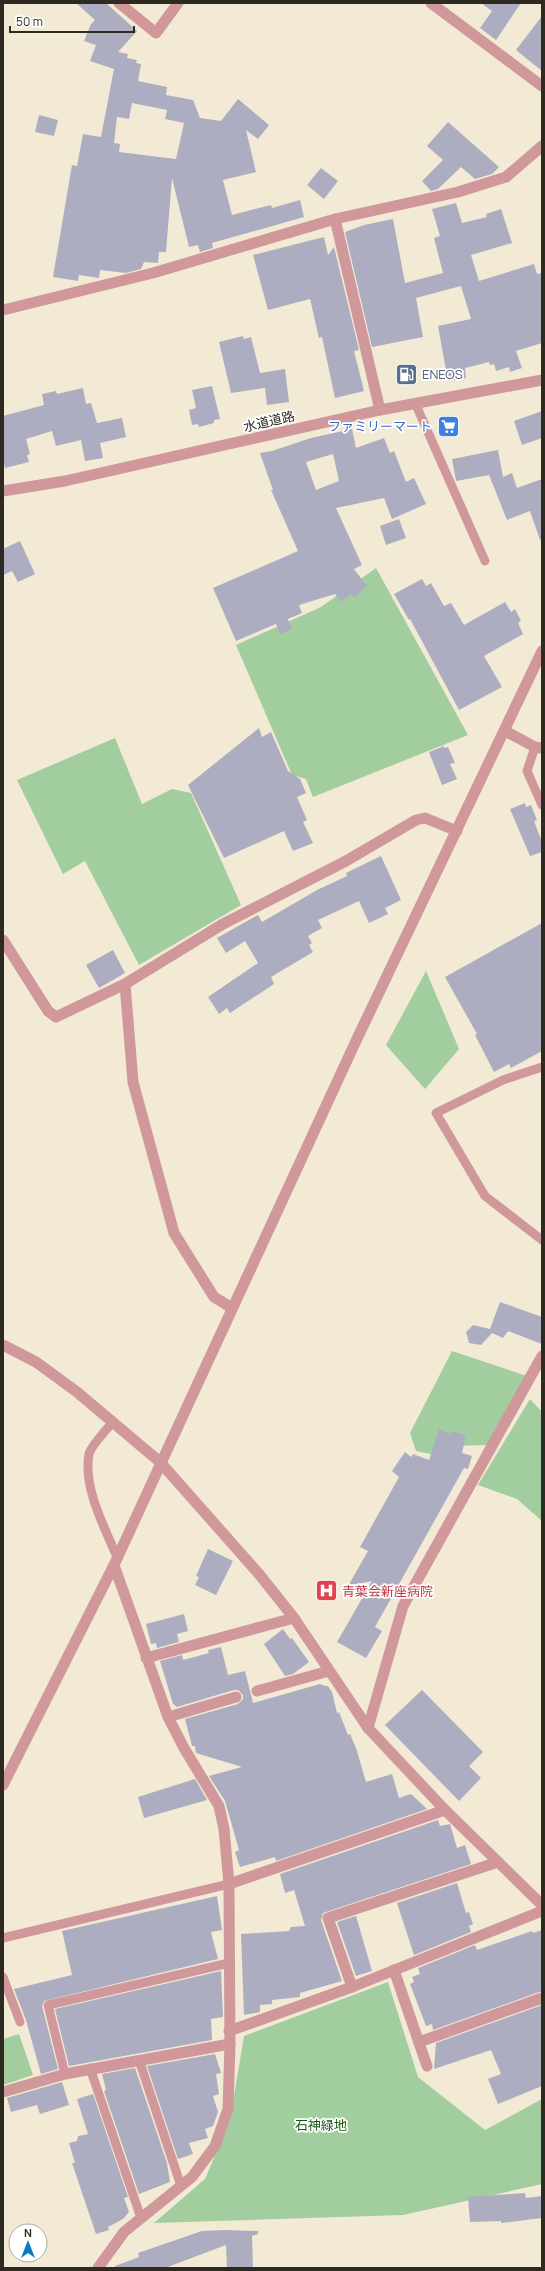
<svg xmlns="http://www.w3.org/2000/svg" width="545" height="2271" font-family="Manrope,'Noto Sans JP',sans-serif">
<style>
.green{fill:#a2cd9e}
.building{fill:#adadc2;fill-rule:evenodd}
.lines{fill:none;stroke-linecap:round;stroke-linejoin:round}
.service{stroke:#d1989c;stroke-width:9}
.minor{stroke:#d1989c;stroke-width:11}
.tertiary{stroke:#d1989c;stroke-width:11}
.labels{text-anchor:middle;stroke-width:3.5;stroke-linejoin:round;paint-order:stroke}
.service-label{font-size:13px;fill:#4e5e75;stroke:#fff;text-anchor:start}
.street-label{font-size:13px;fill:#2d2a22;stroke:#fff}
.shop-label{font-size:13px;fill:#366cbe;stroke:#fff;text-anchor:end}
.health-label{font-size:13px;fill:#be3a42;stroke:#fff;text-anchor:start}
.park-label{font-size:13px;fill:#175a13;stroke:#fff}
</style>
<rect width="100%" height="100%" fill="#f2ead4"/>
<!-- green -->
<g class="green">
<path d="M376 568 468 735 313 797 306 779 292 775 236 645 321 607Z"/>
<path d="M115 738 142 804 172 789 191 793 241 905 139 965 85 861 63 874 17 780Z"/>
<path d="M426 971 459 1049 425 1089 386 1045Z"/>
<path d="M452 1351 527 1376 488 1445 450 1446 435 1455 416 1451 410 1433Z"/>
<path d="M530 1399 542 1412V1521L517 1499 478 1485Z"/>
<path d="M388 1982 418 2077 485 2130 542 2099V2184L403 2215 154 2223 205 2179 230 2120 244 2036Z"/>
<path d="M19 2034 33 2075 3 2085V2039Z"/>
</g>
<!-- building -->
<g class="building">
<path d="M76 3H106L137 31 118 52 128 54 127 58 137 60 136 63 141 64 138 81 167 87 166 95 193 100 200 118 221 121 238 99 269 125 258 139 246 130 256 172 223 180 232 215 271 205 272 208 300 200 304 217 212 243 213 248 200 252 198 245 189 247 172 178 166 252H159L158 263 144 262 141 269 126 273 100 270 99 278 79 275 78 281 53 277 72 165 77 166 83 134 101 137 114 69 90 61 96 45 84 41 91 24 95 20ZM132 103 167 110 165 119 184 123 176 159 119 152 120 144 114 143 117 117 129 119Z"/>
<path d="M481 3H521L496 40 480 28 492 11Z"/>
<path d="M542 16V71L516 50Z"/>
<path d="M39 115 58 120 54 136 35 132Z"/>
<path d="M448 122 499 167 492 174 475 179 461 167 438 189 431 191 422 181 443 160 427 146Z"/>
<path d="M321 168 338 181 324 199 307 185Z"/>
<path d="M456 203 462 223 487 217 486 214 501 209 512 243 471 255 479 281 534 264 537 274 542 273V343L516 351 522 368 510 372 509 367 496 371 494 364 490 365 489 362 465 368 466 378 448 381 438 326 471 319 461 286 416 298 423 337 372 347 345 232 364 225 393 219 405 283 443 273 434 238 440 236 432 209Z"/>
<path d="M324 237 328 255 334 247 359 350 354 351 364 391 335 398 322 337 319 338 310 299 268 310 253 255Z"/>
<path d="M243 336 244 339 251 337 260 373 285 369 289 402 267 405 265 388 231 393 219 342Z"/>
<path d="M212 386 220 419 214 420V423L199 427 198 424 192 425 189 410 196 408 192 390Z"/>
<path d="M83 388 86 404 91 403 97 423 122 418 126 437 100 443 103 458 85 461 81 440 56 446 52 431 26 439 30 454 27 455 29 462 5 468 3 459V416L44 405 42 394 56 391 57 394Z"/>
<path d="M542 411V438L522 445 514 421Z"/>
<path d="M352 429 356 448 384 438 390 453 394 451 406 482 414 478 426 504 392 519 384 498 336 508 362 565 354 569 367 586 354 597 351 594 341 602 335 594 299 605 302 613 288 619 292 629 280 634 276 624 236 641 213 588 298 551 271 490H273L260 453 272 451 311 438ZM333 454 339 481 316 490 306 462Z"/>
<path d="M498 450 503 477 512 473 517 488 542 479V540H540L530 511 507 520 489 475 456 481 452 459Z"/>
<path d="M399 519 406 538 386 545 380 526Z"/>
<path d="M20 541 35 574 18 582 12 571 3 575V549Z"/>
<path d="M422 579 426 586 431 583 444 606 451 603 464 625 505 602 511 612 515 609 521 621 518 623 523 634 484 656 502 687 459 710 410 619 409 620 394 594Z"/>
<path d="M259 728 262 737 271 732 288 771 300 779 306 793 297 797 307 820 303 822 313 843 293 851 284 831 224 858 188 785Z"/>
<path d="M444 746V748L448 747 455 763 450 764 457 779 442 785 429 752Z"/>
<path d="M525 803 526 807 531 805 537 820 534 821 542 842V852L530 856 510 809Z"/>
<path d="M381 856 401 900 385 908 388 914 369 923 359 901 318 920 322 928 308 936 312 943 309 945 313 952 271 977 274 984 230 1013 227 1008 219 1014 208 997 258 963 245 941 226 953 217 938 258 915 262 922 317 890 347 876 346 873Z"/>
<path d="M542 923V1051L511 1068 509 1064 494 1072 475 1035 477 1034 445 977Z"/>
<path d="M113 950 125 973 99 988 86 965Z"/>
<path d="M500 1302 542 1317V1344L508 1331 503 1338 492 1333 481 1345 469 1343 466 1332 473 1325 490 1329Z"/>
<path d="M439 1429 450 1434 451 1431 466 1435 462 1453 472 1456 468 1469 464 1468 375 1627 382 1631 366 1658 337 1642 372 1581 348 1586 368 1551 360 1547 399 1477 392 1471 405 1452 411 1457 413 1454 429 1460Z"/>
<path d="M208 1549 233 1561 216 1595 195 1585 199 1577 196 1576Z"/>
<path d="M184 1614 188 1631 177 1634 179 1642 157 1648 156 1643 151 1644 146 1624Z"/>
<path d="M283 1629 290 1639 292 1638 309 1662 293 1674 285 1676 264 1644Z"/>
<path d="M221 1647 228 1675 245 1671 253 1703 320 1684 325 1686H328L332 1692 337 1713 339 1712 348 1735 350 1734 356 1748 366 1782 392 1774 399 1798 411 1794 427 1809 276 1861 275 1857 240 1867 235 1852 239 1850 225 1801 209 1776 242 1767 196 1753 195 1746H192L185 1719 238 1704 243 1699V1695L238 1690H234L177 1707 173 1704 160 1661 182 1655 183 1660 209 1653 208 1650Z"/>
<path d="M422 1690 483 1752 469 1766 481 1778 459 1801 385 1725Z"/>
<path d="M195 1779 207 1800 144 1818 138 1797Z"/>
<path d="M438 1820 440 1826 450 1824 457 1848 465 1845 471 1864 323 1913 321 1920 342 1981 300 1993V1997L272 2000V2004L260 2005V2012L244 2015 241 1934 289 1931 291 1927 305 1926 294 1890 285 1893 280 1874Z"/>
<path d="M457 1883 466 1913 469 1912 473 1924 469 1926 471 1932 414 1955 397 1903Z"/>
<path d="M217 1896 222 1930 211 1932 218 1959 44 2001 42 2006 58 2069 41 2074 26 2020 14 1989 72 1975 62 1931Z"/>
<path d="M356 1916 372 1971 356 1976 337 1922Z"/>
<path d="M542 1930V1991L433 2030 432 2024 426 2026 410 1984 414 1982 412 1977 420 1974 418 1968 475 1945 477 1950 532 1931 533 1933Z"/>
<path d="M221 1971 223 2017 211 2019 212 2040 69 2066 55 2009Z"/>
<path d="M542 2005V2086L498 2104 488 2079 501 2074 491 2050 434 2069 436 2043Z"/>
<path d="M215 2054 221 2073 216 2074 219 2094 213 2096 218 2112 213 2126 205 2129 208 2138 189 2143 193 2154 178 2159 147 2066Z"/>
<path d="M135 2068 167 2163 170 2182 139 2194 104 2091 106 2090 102 2074Z"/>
<path d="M62 2082 69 2105 40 2114 37 2105 11 2112 7 2098Z"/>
<path d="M93 2094 128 2197 124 2198 129 2212 123 2219 108 2227 109 2230 96 2234 72 2163H75L69 2143 77 2141 78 2136 88 2134 77 2099Z"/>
<path d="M525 2193 526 2198 542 2196V2218L501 2223V2221L470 2222 468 2197Z"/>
<path d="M225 2230 258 2231V2234L252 2236 253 2268H227L226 2245 165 2268H115V2266L139 2257 138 2253 202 2231Z"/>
</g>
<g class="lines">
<!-- service -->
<g class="service">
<path d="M416 405 485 561"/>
<path d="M535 747 527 771 542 805"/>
<path d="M542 1067 503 1080 436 1113 485 1196 542 1240"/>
<path d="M113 1422C107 1429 91 1446 89 1454 83 1488 104 1526 117 1557"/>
<path d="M3 1938 229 1884"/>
<path d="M3 1977 20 2022"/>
<path d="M139 2060 181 2186"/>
<path d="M90 2068 141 2218"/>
<path d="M65 2074 48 2005 229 1963"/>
</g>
<!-- minor -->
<g class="minor">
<path d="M119 3 156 33 178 3"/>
<path d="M431 3 542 86"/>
<path d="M335 219 380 410"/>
<path d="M3 310 153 273 335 219 458 192 506 177 542 146"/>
<path d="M505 731 535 747 542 748"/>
<path d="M3 940 48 1011 56 1017 125 984 223 924 346 861 416 820 425 818 457 831"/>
<path d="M125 984 133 1082 174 1233 214 1297 232 1308"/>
<path d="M3 1345 36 1362 77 1392 160 1462 259 1574 294 1618 368 1728 445 1810 542 1905"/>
<path d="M146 1658 294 1618"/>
<path d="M257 1691 329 1671"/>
<path d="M168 1717 236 1697"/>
<path d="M368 1728 403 1606 542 1356"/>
<path d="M229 1884 445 1810"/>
<path d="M394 1970 427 2066"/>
<path d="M352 1987 328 1918 498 1862"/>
<path d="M229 2031 352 1987 542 1911"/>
<path d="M419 2042 542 1998"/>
<path d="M3 2092 65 2074 230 2044"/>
<path d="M98 2268 124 2232 192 2177 215 2146 228 2109 230 2044 229 1884 224 1829 219 1806 184 1748 168 1717 114 1565"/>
</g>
<!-- tertiary -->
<g class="tertiary">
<path d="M3 491 65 481 380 410 542 380"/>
<path d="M3 1785 114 1565 355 1043 542 651"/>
</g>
</g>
<!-- icons -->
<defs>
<symbol id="fuel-square" viewBox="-11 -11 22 22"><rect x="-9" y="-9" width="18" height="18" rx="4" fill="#5c6f8a" stroke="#fff"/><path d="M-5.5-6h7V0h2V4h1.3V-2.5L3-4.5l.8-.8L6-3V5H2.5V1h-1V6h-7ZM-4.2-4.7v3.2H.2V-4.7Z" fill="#fff"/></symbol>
<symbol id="supermarket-square" viewBox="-11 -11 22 22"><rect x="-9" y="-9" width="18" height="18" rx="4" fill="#3f7fe0" stroke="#fff"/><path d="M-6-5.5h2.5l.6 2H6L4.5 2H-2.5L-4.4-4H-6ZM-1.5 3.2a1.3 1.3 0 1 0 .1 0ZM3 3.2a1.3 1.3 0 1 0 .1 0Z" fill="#fff"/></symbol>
<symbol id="hospital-square" viewBox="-11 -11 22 22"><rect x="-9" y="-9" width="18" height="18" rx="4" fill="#e0444e" stroke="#fff"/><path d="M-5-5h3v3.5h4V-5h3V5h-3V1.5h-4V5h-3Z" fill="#fff"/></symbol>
</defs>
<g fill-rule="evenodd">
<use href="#fuel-square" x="394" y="362" width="25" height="25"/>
<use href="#supermarket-square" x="436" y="414" width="25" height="25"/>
<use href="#hospital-square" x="314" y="1578" width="25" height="25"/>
</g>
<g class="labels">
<!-- service labels -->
<g class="service-label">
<text x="422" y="379">ENEOS</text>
</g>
<!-- street labels -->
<g class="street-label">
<text transform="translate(269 421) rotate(-13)" y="5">水道道路</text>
</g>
<!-- shop labels -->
<g class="shop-label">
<text x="432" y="431">ファミリーマート</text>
</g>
<!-- health labels -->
<g class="health-label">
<text x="342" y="1596">青葉会新座病院</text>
</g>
<!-- park labels -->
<g class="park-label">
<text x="321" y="2130">石神緑地</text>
</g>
</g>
<!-- border -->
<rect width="545" height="2271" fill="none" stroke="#2d2a22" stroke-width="8"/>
<!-- north arrow -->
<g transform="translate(28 2243)"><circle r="19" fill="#ffffff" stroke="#abaaa7"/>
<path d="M0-3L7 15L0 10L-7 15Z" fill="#077bc5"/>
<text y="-6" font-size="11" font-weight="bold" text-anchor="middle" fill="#2d2a22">N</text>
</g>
<!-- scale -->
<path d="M10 26v6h124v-6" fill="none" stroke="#2d2a22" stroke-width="2"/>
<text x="16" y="26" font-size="12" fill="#2d2a22" stroke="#ffffff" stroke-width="3" paint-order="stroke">50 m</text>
</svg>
